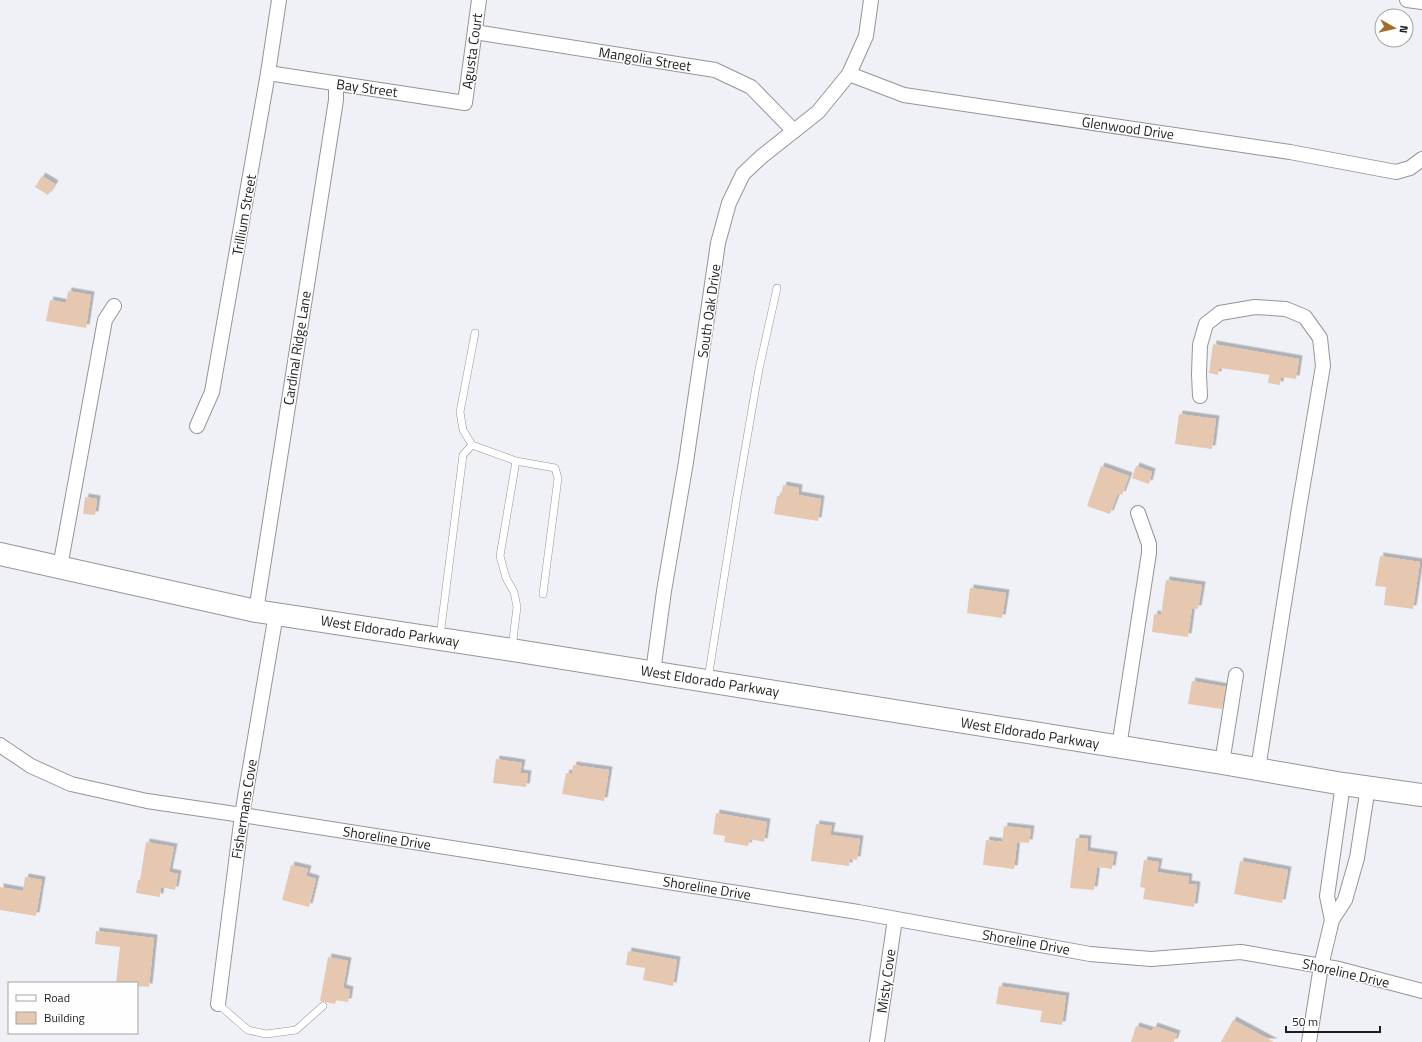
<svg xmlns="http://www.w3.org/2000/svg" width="1422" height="1042" font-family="'Titillium Web',sans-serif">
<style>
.building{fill:#e6c8b0;filter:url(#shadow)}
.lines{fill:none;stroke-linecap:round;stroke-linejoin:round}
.service-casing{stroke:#94959a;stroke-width:8}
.minor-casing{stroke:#94959a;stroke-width:16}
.primary-casing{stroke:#94959a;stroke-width:24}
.service{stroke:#fff;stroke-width:7}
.minor{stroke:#fff;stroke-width:14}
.primary{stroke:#fff;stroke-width:22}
.labels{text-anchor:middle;stroke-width:3;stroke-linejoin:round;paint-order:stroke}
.street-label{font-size:14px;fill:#1d1d1f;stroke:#fefefe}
</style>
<defs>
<filter id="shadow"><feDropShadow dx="3.5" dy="-3.5" stdDeviation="0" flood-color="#0004"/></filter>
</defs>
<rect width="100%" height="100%" fill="#f0f1f6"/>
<!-- building -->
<g class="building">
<path d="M42 176 55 184 48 195 35 187Z"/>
<path d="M68 291 91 295 86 328 46 321 50 300 66 303Z"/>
<path d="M1213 344 1299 359 1296 379 1281 377 1280 385 1268 383 1269 375 1250 372 1219 368 1218 375 1209 373Z"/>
<path d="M1179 414 1216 419 1212 449 1175 444Z"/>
<path d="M1101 466 1129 476 1122 495 1118 493 1110 514 1087 506Z"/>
<path d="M1136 466 1152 472 1149 484 1132 478Z"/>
<path d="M783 485 799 488 798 495 821 499 818 521 774 514 777 496H781Z"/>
<path d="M85 497 97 499 95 515 83 514Z"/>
<path d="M1380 556 1420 562 1413 609 1384 605 1386 587 1375 586Z"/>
<path d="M1166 580 1202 585 1198 609 1192 608 1188 637 1152 632 1154 614 1161 615Z"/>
<path d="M970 588 1006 593 1002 618 967 613Z"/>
<path d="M1192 681 1226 687 1222 709 1188 704Z"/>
<path d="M496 759 522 763 520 773 528 774 526 787 493 783Z"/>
<path d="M573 765 609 770 604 801 562 794 566 773 572 774Z"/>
<path d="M716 813 767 822 764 842 750 839 748 846 724 842 725 836 713 834Z"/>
<path d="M816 824 832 826 830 835 860 839 857 860 850 859 849 866 811 861Z"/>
<path d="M1004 826 1031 829 1029 843 1017 842 1014 869 983 865 986 840 1002 842Z"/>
<path d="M1076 838 1088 839 1087 851 1114 855 1112 869 1097 867 1094 890 1070 888Z"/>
<path d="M146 842 174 847 169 872 178 874 175 890 161 887 160 897 136 893 138 880H140Z"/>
<path d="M1144 860 1159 862 1157 872 1189 877 1188 884 1197 885 1194 907 1143 899 1145 888 1140 887Z"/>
<path d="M1240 861 1288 870 1282 903 1234 894Z"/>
<path d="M291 865 308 869 306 876 316 879 309 907 282 900Z"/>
<path d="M25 877 42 880 36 916 0 910V887L23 891Z"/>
<path d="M96 931 154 938 149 987 137 986V983H116L120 947 95 944Z"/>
<path d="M628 951 677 960 673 986 643 980 645 968 626 965Z"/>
<path d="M328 957 348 961 343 988 350 990 348 1002 336 1000 335 1004 320 1001Z"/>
<path d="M999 986 1066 996 1062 1025 1040 1022 1042 1011 996 1004Z"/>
<path d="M1233 1020 1274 1042H1221Z"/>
<path d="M1136 1026 1152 1031 1154 1026 1177 1034 1174 1042H1131Z"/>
</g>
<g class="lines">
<defs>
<g id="service">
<path d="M475 333 460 412 463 430 472 445 516 461 555 468 558 478 543 594"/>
<path d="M440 636 463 455 472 445"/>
<path d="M512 648 517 607 514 592 506 578 500 556 516 461"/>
<path d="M708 679 737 496 759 369 777 288"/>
<path d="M218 1004 248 1030 266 1034 296 1030 323 1006"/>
</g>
<g id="minor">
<path d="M1407 0 1422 2"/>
<path d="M475 32 715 70 751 87 794 131"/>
<path d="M268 73 465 103 479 0"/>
<path d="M849 74 904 95 1290 152 1396 172 1410 168 1422 159"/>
<path d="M1200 396 1199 374 1200 345 1206 324 1220 313 1255 307 1286 309 1305 317 1320 338 1323 366 1299 508 1258 769"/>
<path d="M197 426 212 392 268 73 279 0"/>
<path d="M60 567 105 320 114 306"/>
<path d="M256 611 336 100V84"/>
<path d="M653 672 664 591 686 462 718 243 729 203 743 174 761 157 818 112 849 74 866 36 871 0"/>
<path d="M0 745 31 766 71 784 147 801 242 815 858 912 1090 954 1151 959 1241 952 1339 969 1422 991"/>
<path d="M1119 747 1149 553V544L1138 513"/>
<path d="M1222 763 1236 675"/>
<path d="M1332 920 1327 896 1343 784"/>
<path d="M218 1004 242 815 276 614"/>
<path d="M877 1042 895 919"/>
<path d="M1309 1042 1321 966 1332 920 1345 900 1357 858 1368 787"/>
</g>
<path id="primary" d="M0 554 256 611 512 650 1222 763 1343 784 1422 795"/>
</defs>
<!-- service casing -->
<use href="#service" class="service-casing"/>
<!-- minor casing -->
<use href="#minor" class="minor-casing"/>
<!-- primary casing -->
<use href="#primary" class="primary-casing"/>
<!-- service -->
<use href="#service" class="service"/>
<!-- minor -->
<use href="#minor" class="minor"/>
<!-- primary -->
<use href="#primary" class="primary"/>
</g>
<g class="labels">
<!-- street labels -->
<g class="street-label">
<text transform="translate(472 51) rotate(-82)" y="5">Agusta Court</text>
<text transform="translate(645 59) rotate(9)" y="5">Mangolia Street</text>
<text transform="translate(367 88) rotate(8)" y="5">Bay Street</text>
<text transform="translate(1128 128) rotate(8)" y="5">Glenwood Drive</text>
<text transform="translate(244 215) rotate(-80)" y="5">Trillium Street</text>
<text transform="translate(709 311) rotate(-82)" y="5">South Oak Drive</text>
<text transform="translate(297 348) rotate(-81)" y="5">Cardinal Ridge Lane</text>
<text transform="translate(390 631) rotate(9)" y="5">West Eldorado Parkway</text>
<text transform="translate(710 681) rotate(9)" y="5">West Eldorado Parkway</text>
<text transform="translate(1030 733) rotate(9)" y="5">West Eldorado Parkway</text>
<text transform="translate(244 809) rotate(-81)" y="5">Fishermans Cove</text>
<text transform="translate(387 838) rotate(9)" y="5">Shoreline Drive</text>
<text transform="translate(707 888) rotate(9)" y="5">Shoreline Drive</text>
<text transform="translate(1026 942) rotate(10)" y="5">Shoreline Drive</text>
<text transform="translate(1346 973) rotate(13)" y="5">Shoreline Drive</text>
<text transform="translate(886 981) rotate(-82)" y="5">Misty Cove</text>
</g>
</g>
<!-- legend -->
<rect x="8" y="982" width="130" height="52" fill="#fefefe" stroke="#a4a4a5"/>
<rect x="16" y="995" width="20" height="6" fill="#ffffff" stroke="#a4a4a5"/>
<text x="44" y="1002" font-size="12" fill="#1d1d1f">Road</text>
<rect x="16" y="1012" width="20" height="12" fill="#e6c8b0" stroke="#a4a4a5"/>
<text x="44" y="1022" font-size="12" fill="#1d1d1f">Building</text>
<!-- north arrow -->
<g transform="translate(1394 28) rotate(98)"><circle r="19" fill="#fefefe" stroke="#a4a4a5"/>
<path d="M0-3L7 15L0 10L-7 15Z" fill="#a56d2a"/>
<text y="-6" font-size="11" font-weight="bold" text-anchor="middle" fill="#1d1d1f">N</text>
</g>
<!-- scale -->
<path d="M1286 1026v6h94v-6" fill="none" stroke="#1d1d1f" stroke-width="2"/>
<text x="1292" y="1026" font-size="12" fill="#1d1d1f" stroke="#fefefe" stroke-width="3" paint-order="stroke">50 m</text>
</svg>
